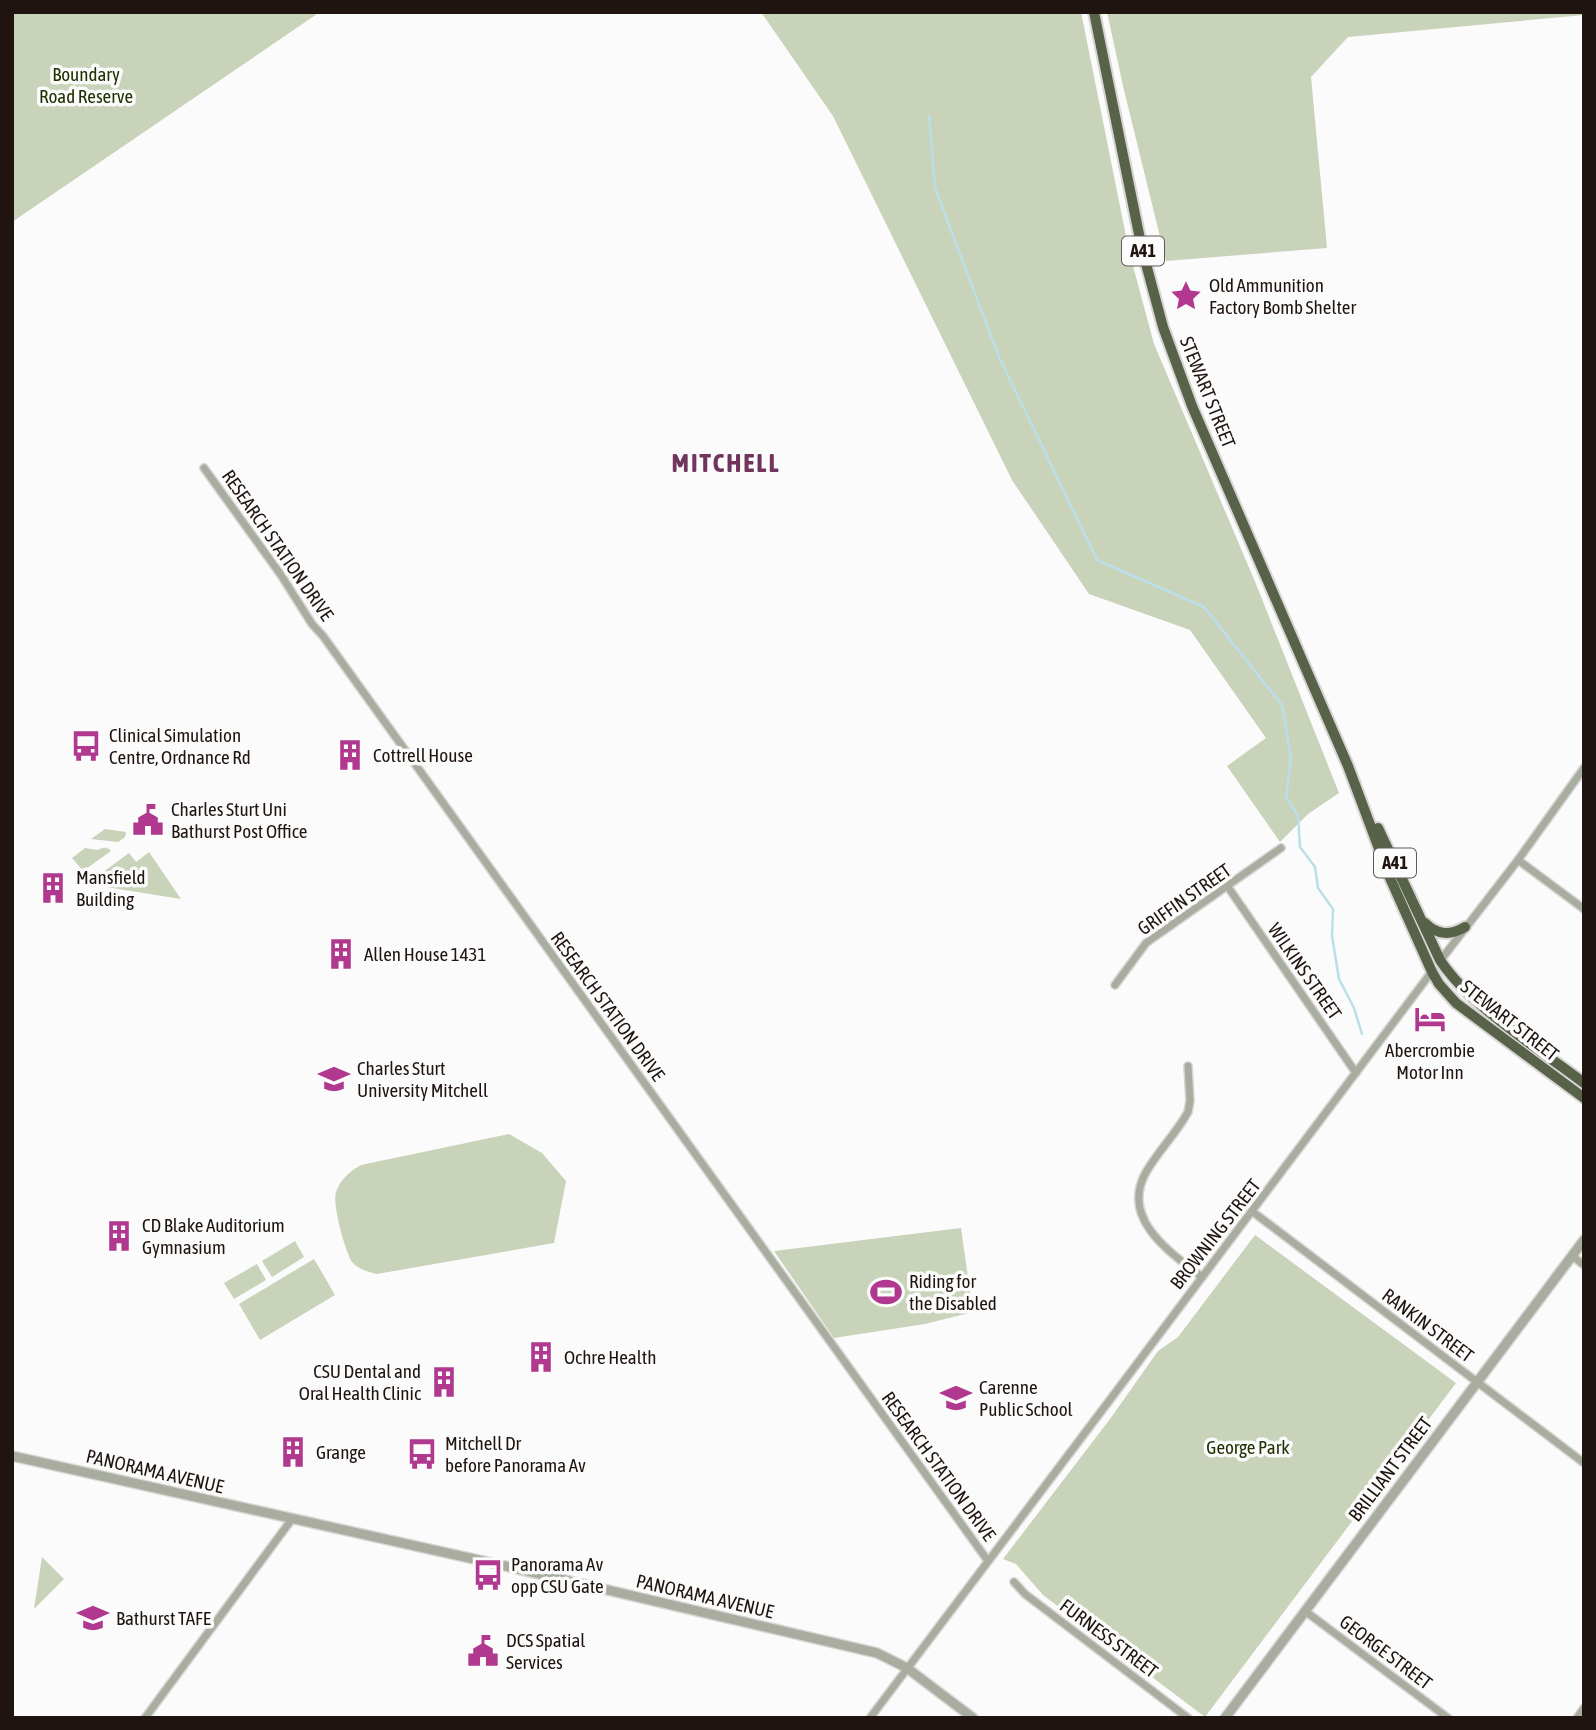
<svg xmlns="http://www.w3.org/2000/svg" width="1596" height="1730" font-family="'Asap Condensed',sans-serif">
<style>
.green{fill:#c8d3b9}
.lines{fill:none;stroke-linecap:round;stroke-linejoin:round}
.stream{stroke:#bbdfea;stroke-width:2.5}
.minor-casing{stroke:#d8d6d5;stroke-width:10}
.tertiary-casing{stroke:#d8d6d5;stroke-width:12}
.trunk-casing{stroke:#d8d6d5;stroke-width:14}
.minor{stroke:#a8ada0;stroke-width:7}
.tertiary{stroke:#a8ada0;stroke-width:9}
.trunk{stroke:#586249;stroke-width:10}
.labels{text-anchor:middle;stroke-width:7;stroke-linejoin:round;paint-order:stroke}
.shield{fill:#fbfbfb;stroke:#615956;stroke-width:2}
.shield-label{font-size:18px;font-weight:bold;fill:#1f140f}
.park-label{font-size:19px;fill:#233102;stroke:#fbfbfb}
.poi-label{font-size:19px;fill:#1f140f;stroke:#fbfbfb;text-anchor:start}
.street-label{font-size:19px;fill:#1f140f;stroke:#fbfbfb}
.district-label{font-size:26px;font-weight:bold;letter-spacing:2px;fill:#70345d;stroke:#fbfbfb}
</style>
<rect width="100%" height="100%" fill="#fbfbfb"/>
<!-- green -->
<g class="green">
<path d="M12 12H320L12 222Z"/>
<path d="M761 12H1081L1129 251 1154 344 1256 584 1339 793 1308 814 1280 842 1227 766 1266 738 1190 630 1089 594 1012 480 833 116Z"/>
<path d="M1107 12H1584V15L1348 37 1311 77 1327 248 1166 261 1123 86Z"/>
<path d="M105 829 126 832 125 837 118 842 91 839Z"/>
<path d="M85 848 98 850C102 848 107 846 111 851L83 871 72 858Z"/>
<path d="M149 852 181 899 87 884 129 853 136 862Z"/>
<path d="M509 1134 542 1153 566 1181 554 1243 377 1274C368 1272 358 1269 352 1262 345 1251 332 1204 336 1192 340 1180 350 1171 361 1165Z"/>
<path d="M961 1228 973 1312 925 1324 834 1338 774 1251Z"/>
<path d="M1255 1235 1456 1383 1205 1717 1043 1595 1016 1564 1003 1559 1110 1419 1158 1351 1178 1337Z"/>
<path d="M295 1241 304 1257 272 1277 262 1261Z"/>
<path d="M314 1259 335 1295 260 1340 239 1304Z"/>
<path d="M257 1264 266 1280 234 1299 224 1283Z"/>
<path d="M42 1557 64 1579 34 1609Z"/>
</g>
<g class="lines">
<!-- stream -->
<path class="stream" d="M929 116 935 188 999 357 1097 560 1204 607 1282 705 1291 758 1286 797 1298 816 1300 847 1315 867 1318 888 1333 909 1332 936 1339 979 1354 1008 1362 1034"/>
<defs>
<g id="minor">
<path d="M204 468 281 575 312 624 323 636 988 1561"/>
<path d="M1518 860 1584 909"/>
<path d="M1228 887 1356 1073"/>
<path d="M1440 961 1518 860 1584 768"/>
<path d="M1115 985 1146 943 1281 848"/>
<path d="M1188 1066 1190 1101 1188 1112C1176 1134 1157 1152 1145 1174 1121 1220 1171 1253 1202 1277"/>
<path d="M1253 1212 1584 1463"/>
<path d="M1572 1256 1584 1265"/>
<path d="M1014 1582 1025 1594 1188 1718"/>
<path d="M1305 1611 1448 1718"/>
<path d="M145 1718 292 1519"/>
<path d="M870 1718C1057 1468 1247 1221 1433 970"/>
<path d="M1577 1718 1584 1708"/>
</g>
<g id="tertiary">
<path d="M12 1456 492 1563 877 1653 907 1668 973 1718"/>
<path d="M1225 1718 1584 1240"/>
</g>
<g id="trunk">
<path d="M1094 12 1142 249 1163 327 1192 406 1348 766 1390 878 1432 972 1439 984 1456 1003 1584 1098"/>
<path d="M1378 828 1440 960C1471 1007 1538 1048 1584 1083"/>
<path d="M1425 923C1437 935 1450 936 1465 927"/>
</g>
</defs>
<!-- minor casing -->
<use href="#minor" class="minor-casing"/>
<!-- tertiary casing -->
<use href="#tertiary" class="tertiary-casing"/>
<!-- trunk casing -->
<use href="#trunk" class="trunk-casing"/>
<!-- minor -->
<use href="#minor" class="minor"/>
<!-- tertiary -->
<use href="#tertiary" class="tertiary"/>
<!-- trunk -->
<use href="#trunk" class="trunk"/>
</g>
<!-- icons -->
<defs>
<symbol id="sight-bare" viewBox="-9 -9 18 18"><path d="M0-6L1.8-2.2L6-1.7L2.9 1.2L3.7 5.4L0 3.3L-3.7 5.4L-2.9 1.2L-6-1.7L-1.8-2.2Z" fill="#b0398f" stroke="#fbfbfb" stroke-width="2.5" paint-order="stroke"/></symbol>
<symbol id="bus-bare" viewBox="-9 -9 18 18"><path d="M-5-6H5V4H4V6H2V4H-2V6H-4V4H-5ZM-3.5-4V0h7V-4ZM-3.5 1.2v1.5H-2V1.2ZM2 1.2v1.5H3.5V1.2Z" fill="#b0398f" stroke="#fbfbfb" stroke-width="2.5" paint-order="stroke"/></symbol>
<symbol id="building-bare" viewBox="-9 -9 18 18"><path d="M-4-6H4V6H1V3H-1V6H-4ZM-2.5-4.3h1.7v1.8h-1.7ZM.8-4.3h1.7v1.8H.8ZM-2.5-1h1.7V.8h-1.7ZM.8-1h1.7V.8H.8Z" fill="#b0398f" stroke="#fbfbfb" stroke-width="2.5" paint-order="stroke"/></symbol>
<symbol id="civic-bare" viewBox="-9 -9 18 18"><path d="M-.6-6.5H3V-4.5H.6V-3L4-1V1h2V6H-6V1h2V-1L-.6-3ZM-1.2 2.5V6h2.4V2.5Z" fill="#b0398f" stroke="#fbfbfb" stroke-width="2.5" paint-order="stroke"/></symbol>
<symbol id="hotel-bare" viewBox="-9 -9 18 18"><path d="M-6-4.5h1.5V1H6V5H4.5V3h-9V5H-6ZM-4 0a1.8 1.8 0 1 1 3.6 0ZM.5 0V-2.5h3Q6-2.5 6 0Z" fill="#b0398f" stroke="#fbfbfb" stroke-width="2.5" paint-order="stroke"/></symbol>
<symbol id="university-bare" viewBox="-9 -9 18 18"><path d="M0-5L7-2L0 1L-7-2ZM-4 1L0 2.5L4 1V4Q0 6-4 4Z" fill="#b0398f" stroke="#fbfbfb" stroke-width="2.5" paint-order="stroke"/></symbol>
<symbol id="stadium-bare" viewBox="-9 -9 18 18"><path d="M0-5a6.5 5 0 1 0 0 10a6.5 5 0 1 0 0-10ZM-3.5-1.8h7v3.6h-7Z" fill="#b0398f" stroke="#fbfbfb" stroke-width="2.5" paint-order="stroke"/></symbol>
<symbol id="school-bare" viewBox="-9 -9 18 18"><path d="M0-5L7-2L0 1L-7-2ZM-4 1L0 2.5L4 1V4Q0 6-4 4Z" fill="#b0398f" stroke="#fbfbfb" stroke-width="2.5" paint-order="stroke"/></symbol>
</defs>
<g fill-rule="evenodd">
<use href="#sight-bare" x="1164" y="274" width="44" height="44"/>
<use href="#bus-bare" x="64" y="724" width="44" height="44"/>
<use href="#building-bare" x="328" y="733" width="44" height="44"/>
<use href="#civic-bare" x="126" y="798" width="44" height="44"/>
<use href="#building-bare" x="31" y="866" width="44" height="44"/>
<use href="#building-bare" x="319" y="932" width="44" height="44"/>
<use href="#hotel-bare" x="1408" y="997" width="44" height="44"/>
<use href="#university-bare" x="312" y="1057" width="44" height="44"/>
<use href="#building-bare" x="97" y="1214" width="44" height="44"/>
<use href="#stadium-bare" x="864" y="1270" width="44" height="44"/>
<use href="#building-bare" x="519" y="1335" width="44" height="44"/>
<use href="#building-bare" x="422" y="1360" width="44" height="44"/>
<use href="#school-bare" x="934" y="1376" width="44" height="44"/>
<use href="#building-bare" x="271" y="1430" width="44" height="44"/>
<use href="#bus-bare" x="400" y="1432" width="44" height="44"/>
<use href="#bus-bare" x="466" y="1553" width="44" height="44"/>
<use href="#university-bare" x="71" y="1596" width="44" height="44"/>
<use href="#civic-bare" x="461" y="1629" width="44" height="44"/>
</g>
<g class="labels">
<!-- shield labels -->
<g class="shield">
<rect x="1122" y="236.5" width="42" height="29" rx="5"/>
<rect x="1374" y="848.5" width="42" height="29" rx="5"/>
</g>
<g class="shield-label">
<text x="1143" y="257">A41</text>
<text x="1395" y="869">A41</text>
</g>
<!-- park labels -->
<g class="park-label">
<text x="86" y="81">Boundary<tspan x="86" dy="22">Road Reserve</tspan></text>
<text x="1248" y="1454">George Park</text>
</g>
<!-- poi labels -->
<g class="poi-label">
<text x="1209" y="292">Old Ammunition<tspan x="1209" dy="22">Factory Bomb Shelter</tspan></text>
<text x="109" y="742">Clinical Simulation<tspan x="109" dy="22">Centre, Ordnance Rd</tspan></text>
<text x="373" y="762">Cottrell House</text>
<text x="171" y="816">Charles Sturt Uni<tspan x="171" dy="22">Bathurst Post Office</tspan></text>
<text x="76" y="884">Mansfield<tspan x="76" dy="22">Building</tspan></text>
<text x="364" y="961">Allen House 1431</text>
<text x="1430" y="1057" text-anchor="middle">Abercrombie<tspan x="1430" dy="22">Motor Inn</tspan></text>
<text x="357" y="1075">Charles Sturt<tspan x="357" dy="22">University Mitchell</tspan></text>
<text x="142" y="1232">CD Blake Auditorium<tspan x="142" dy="22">Gymnasium</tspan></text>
<text x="909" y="1288">Riding for<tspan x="909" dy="22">the Disabled</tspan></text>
<text x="564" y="1364">Ochre Health</text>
<text x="421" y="1378" text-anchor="end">CSU Dental and<tspan x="421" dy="22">Oral Health Clinic</tspan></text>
<text x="979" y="1394">Carenne<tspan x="979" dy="22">Public School</tspan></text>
<text x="445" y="1450">Mitchell Dr<tspan x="445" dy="22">before Panorama Av</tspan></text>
<text x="316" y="1459">Grange</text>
<text x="511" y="1571">Panorama Av<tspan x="511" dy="22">opp CSU Gate</tspan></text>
<text x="116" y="1625">Bathurst TAFE</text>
<text x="506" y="1647">DCS Spatial<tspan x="506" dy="22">Services</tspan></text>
</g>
<!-- street labels -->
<g class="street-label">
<text transform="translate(1208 392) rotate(68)" y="7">STEWART STREET</text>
<text transform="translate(278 545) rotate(55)" y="7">RESEARCH STATION DRIVE</text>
<text transform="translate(1184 899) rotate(-35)" y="7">GRIFFIN STREET</text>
<text transform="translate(1305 971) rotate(55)" y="7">WILKINS STREET</text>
<text transform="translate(608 1006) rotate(54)" y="7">RESEARCH STATION DRIVE</text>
<text transform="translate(1510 1020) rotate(38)" y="7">STEWART STREET</text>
<text transform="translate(1215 1234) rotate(-52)" y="7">BROWNING STREET</text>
<text transform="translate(1428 1325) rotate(37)" y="7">RANKIN STREET</text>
<text transform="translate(939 1466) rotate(54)" y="7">RESEARCH STATION DRIVE</text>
<text transform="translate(1390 1469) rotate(-53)" y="7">BRILLIANT STREET</text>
<text transform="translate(155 1471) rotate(13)" y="7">PANORAMA AVENUE</text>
<text transform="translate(705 1596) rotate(13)" y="7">PANORAMA AVENUE</text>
<text transform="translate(1109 1638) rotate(37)" y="7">FURNESS STREET</text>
<text transform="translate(1386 1652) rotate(37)" y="7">GEORGE STREET</text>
</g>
<!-- district labels -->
<g class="district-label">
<text x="726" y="472">MITCHELL</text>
</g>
</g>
<!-- border -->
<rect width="1596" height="1730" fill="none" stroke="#1f140f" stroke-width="28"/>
</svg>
